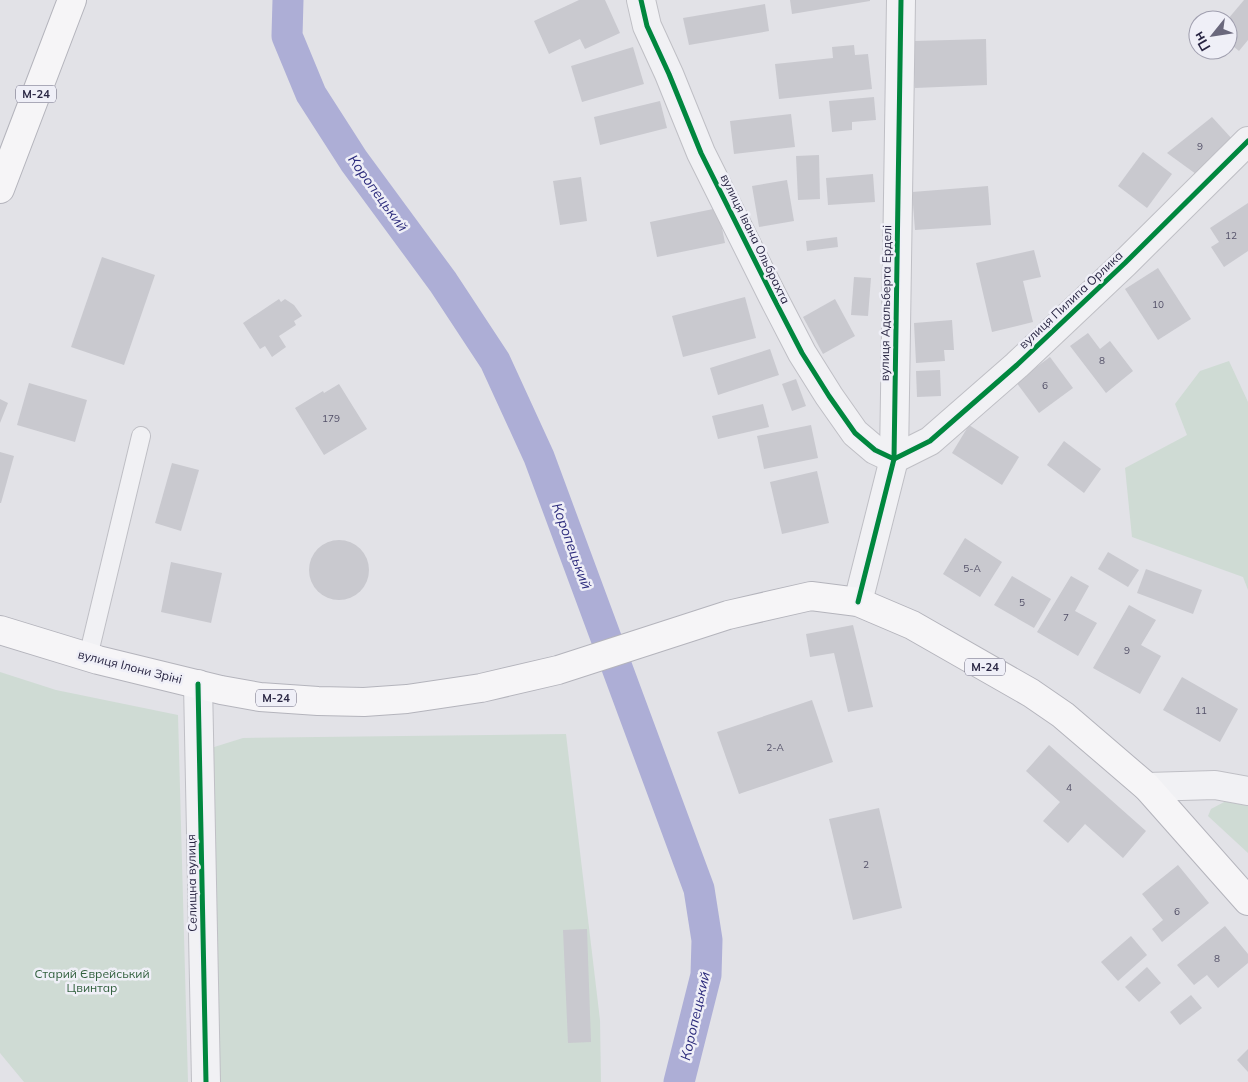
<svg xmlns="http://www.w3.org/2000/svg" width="1248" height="1082" font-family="Mulish,sans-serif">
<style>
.green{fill:#cfdbd4}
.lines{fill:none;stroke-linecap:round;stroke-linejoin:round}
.canal{stroke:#adaed6;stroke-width:31}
.building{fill:#c9c9cf}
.lane-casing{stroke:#bfbfc5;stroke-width:20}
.street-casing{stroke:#bfbfc5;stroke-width:30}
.highway-casing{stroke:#b4b4bc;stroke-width:30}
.lane{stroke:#f1f1f4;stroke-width:18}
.street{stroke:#f1f1f4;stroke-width:28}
.highway{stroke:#f6f5f7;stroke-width:28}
.cycleway-casing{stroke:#efeff7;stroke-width:8}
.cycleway{stroke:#00873e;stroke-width:5}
.labels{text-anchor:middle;stroke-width:5;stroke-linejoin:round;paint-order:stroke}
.number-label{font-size:10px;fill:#535068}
.shield{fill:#efeff7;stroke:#646279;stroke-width:1}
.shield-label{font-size:11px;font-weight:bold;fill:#292643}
.street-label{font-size:12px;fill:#292643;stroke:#efeff7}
.park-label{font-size:12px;fill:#32603e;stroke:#efeff7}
.water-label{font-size:14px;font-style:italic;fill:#2c2b7c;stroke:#efeff7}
</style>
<rect width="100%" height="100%" fill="#e2e2e7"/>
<!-- green -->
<g class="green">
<path d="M1229 361 1248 402V590L1243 577 1132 537 1125 468 1187 435 1175 404 1200 371Z"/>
<path d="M0 672 56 690 178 715 188 1082H24L0 1053Z"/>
<path d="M566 734 600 1020 601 1082H217L211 748 243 738Z"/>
<path d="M1226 801 1248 802V853L1208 816 1211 809Z"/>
</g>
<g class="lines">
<!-- canal -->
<path class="canal" d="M288 0 287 36 311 94 354 161 443 282 495 361 539 457 699 889 707 940 706 975 679 1082"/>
</g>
<!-- building -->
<g class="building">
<path d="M579 0H605L620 33 585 49 580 39 549 54 534 21Z"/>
<path d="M790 0H870V1L792 14Z"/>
<path d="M1244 0H1248V40L1239 51 1228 42V19Z"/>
<path d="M765 4 769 31 689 45 683 18Z"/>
<path d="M986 39 987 85 915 88 913 41Z"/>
<path d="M854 45 855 55 868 54 872 89 779 99 775 64 833 58 832 47Z"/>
<path d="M633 47 644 84 582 102 571 66Z"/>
<path d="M874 97 876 120 852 122V130L832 132 829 101Z"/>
<path d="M660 101 667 128 600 145 594 117Z"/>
<path d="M791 114 795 147 734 154 730 121Z"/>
<path d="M1212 117 1233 140 1196 174 1167 153Z"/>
<path d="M1143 152 1172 174 1147 208 1118 186Z"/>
<path d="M819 155 820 199 798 200 796 156Z"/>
<path d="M873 174 875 202 828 205 826 178Z"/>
<path d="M581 177 587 221 560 225 553 181Z"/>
<path d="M787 180 794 221 759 227 752 186Z"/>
<path d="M988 186 991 225 915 230 912 192Z"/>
<path d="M1248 203V251L1224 267 1211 247 1219 242 1210 228Z"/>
<path d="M718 208 725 243 657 257 650 222Z"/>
<path d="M837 237 838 247 807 251 806 241Z"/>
<path d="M1034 250 1041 277 1023 281 1033 322 992 332 976 263Z"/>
<path d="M102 257 155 275 124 365 71 347Z"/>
<path d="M1158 268 1191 319 1158 340 1125 289Z"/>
<path d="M854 277 871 278 868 316 851 315Z"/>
<path d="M745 297 756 338 683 357 672 316Z"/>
<path d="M279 299 281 302 285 299 294 305 302 316 294 321 296 325 279 336 286 347 272 357 265 346 260 349 243 323Z"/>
<path d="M835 299 855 336 823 354 803 317Z"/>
<path d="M952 320 954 350H944L945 361 916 363 914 323Z"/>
<path d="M1088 333 1100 349 1110 341 1133 371 1106 393 1070 346Z"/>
<path d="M770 349 779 375 718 395 710 368Z"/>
<path d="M1050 357 1073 388 1039 413 1016 382Z"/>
<path d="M940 370 941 396 917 397 916 371Z"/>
<path d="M796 379 806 406 792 411 782 384Z"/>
<path d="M29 383 87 400 75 442 17 425Z"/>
<path d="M339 384 367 429 324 455 295 408 323 391 324 393Z"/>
<path d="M0 399 8 403 0 423Z"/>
<path d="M763 404 769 427 718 439 712 416Z"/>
<path d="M811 425 818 458 764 469 757 436Z"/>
<path d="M969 425 1019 457 1002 485 952 453Z"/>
<path d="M1064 441 1101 469 1084 493 1047 465Z"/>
<path d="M0 452 14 456 1 503H0Z"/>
<path d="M172 463 199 470 181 531 155 523Z"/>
<path d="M817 471 829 523 782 534 770 482Z"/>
<path d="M965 538 1002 562 980 597 943 574Z"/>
<circle cx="339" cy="570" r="30"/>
<path d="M1108 552 1139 570 1128 587 1098 569Z"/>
<path d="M171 562 222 573 211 623 161 612Z"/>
<path d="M1146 569 1202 590 1193 614 1137 593Z"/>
<path d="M1012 576 1051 599 1034 628 994 605Z"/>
<path d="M1071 576 1089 586 1075 611 1097 623 1078 656 1037 632Z"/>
<path d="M1129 605 1156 620 1141 645 1161 656 1140 694 1093 668Z"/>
<path d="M853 625 873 707 848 712 834 653 810 657 806 634Z"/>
<path d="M1182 677 1238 709 1220 742 1163 710Z"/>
<path d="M812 700 833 762 739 794 717 732Z"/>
<path d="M1049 745 1146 831 1123 858 1085 824 1068 843 1043 821 1060 802 1026 771Z"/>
<path d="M879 808 902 908 853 920 829 819Z"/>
<path d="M1178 865 1209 903 1162 942 1152 929 1163 920 1142 894Z"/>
<path d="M1225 926 1248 954V963L1218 988 1207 975 1194 985 1177 965Z"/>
<path d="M587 929 591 1042 568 1043 563 930Z"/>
<path d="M1131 936 1147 955 1118 981 1101 962Z"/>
<path d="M1147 967 1161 983 1139 1002 1125 987Z"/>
<path d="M1191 995 1202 1008 1180 1025 1170 1012Z"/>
<path d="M1248 1049V1072L1237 1060Z"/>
</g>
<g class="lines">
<defs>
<path id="lane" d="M88 657 141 436"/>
<g id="street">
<path d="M641 0 647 26 669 74 701 153 772 295 802 353 829 396 855 433 875 450 894 459"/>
<path d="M894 459 930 441 1017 365 1125 263 1248 141"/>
<path d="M858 602 894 459 901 0"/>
<path d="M198 684 206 1082"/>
<path d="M1147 787 1215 785 1248 791"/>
</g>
<g id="highway">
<path d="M0 189 72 0"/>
<path d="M0 630 98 660 221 690 260 697 318 701 364 702 407 699 481 688 558 670 728 615 811 596 858 602 912 625 1031 693 1063 715 1147 787 1248 901"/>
</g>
</defs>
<!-- lane casing -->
<use href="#lane" class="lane-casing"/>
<!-- street casing -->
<use href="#street" class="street-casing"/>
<!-- highway casing -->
<use href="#highway" class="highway-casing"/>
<!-- lane -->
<use href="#lane" class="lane"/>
<!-- street -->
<use href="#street" class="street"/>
<!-- highway -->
<use href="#highway" class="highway"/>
<defs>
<g id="cycleway">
<path d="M641 0 647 26 669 74 701 153 772 295 802 353 829 396 855 433 875 450 894 459"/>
<path d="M894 459 930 441 1017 365 1125 263 1248 141"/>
<path d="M858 602 894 459 901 0"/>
<path d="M198 684 206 1082"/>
</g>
</defs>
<!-- cycleway casing -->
<use href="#cycleway" class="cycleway-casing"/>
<!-- cycleway -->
<use href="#cycleway" class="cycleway"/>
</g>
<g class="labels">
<!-- number labels -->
<g class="number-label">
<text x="1200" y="150">9</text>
<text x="1231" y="239">12</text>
<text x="1158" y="308">10</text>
<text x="1102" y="364">8</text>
<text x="1045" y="389">6</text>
<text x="331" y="422">179</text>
<text x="972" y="572">5-А</text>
<text x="1022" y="606">5</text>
<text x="1066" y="621">7</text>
<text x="1127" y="654">9</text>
<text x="1201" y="714">11</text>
<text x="775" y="751">2-А</text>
<text x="1069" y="791">4</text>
<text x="866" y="868">2</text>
<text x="1177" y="915">6</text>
<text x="1217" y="962">8</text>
</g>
<!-- shield labels -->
<g class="shield">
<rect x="16" y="85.5" width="40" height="17" rx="4"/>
<rect x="965" y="658.5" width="40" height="17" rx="4"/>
<rect x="256" y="689.5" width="40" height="17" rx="4"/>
</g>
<g class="shield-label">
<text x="36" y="98">М-24</text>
<text x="985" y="671">М-24</text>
<text x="276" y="702">М-24</text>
</g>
<!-- street labels -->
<g class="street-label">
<text transform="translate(755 239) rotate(64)" y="4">вулиця Івана Ольбрахта</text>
<text transform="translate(1071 300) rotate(-43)" y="4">вулиця Пилипа Орлика</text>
<text transform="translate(886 303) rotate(-89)" y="4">вулиця Адальберта Ерделі</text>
<text transform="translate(130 667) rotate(14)" y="4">вулиця Ілони Зріні</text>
<text transform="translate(192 883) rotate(-91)" y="4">Селищна вулиця</text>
</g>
<!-- park labels -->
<g class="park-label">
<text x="92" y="978">Старий Єврейський<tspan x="92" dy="14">Цвинтар</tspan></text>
</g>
<!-- water labels -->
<g class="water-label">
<text transform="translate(378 193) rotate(54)" y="5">Коропецький</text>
<text transform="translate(572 546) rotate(70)" y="5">Коропецький</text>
<text transform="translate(695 1016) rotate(-77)" y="5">Коропецький</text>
</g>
</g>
<!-- north arrow -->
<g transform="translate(1213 35) rotate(240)"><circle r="24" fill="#efeff7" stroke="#a09faf"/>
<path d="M0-4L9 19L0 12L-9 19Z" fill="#6a687c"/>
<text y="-8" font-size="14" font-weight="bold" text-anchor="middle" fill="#292643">Пн</text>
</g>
</svg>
